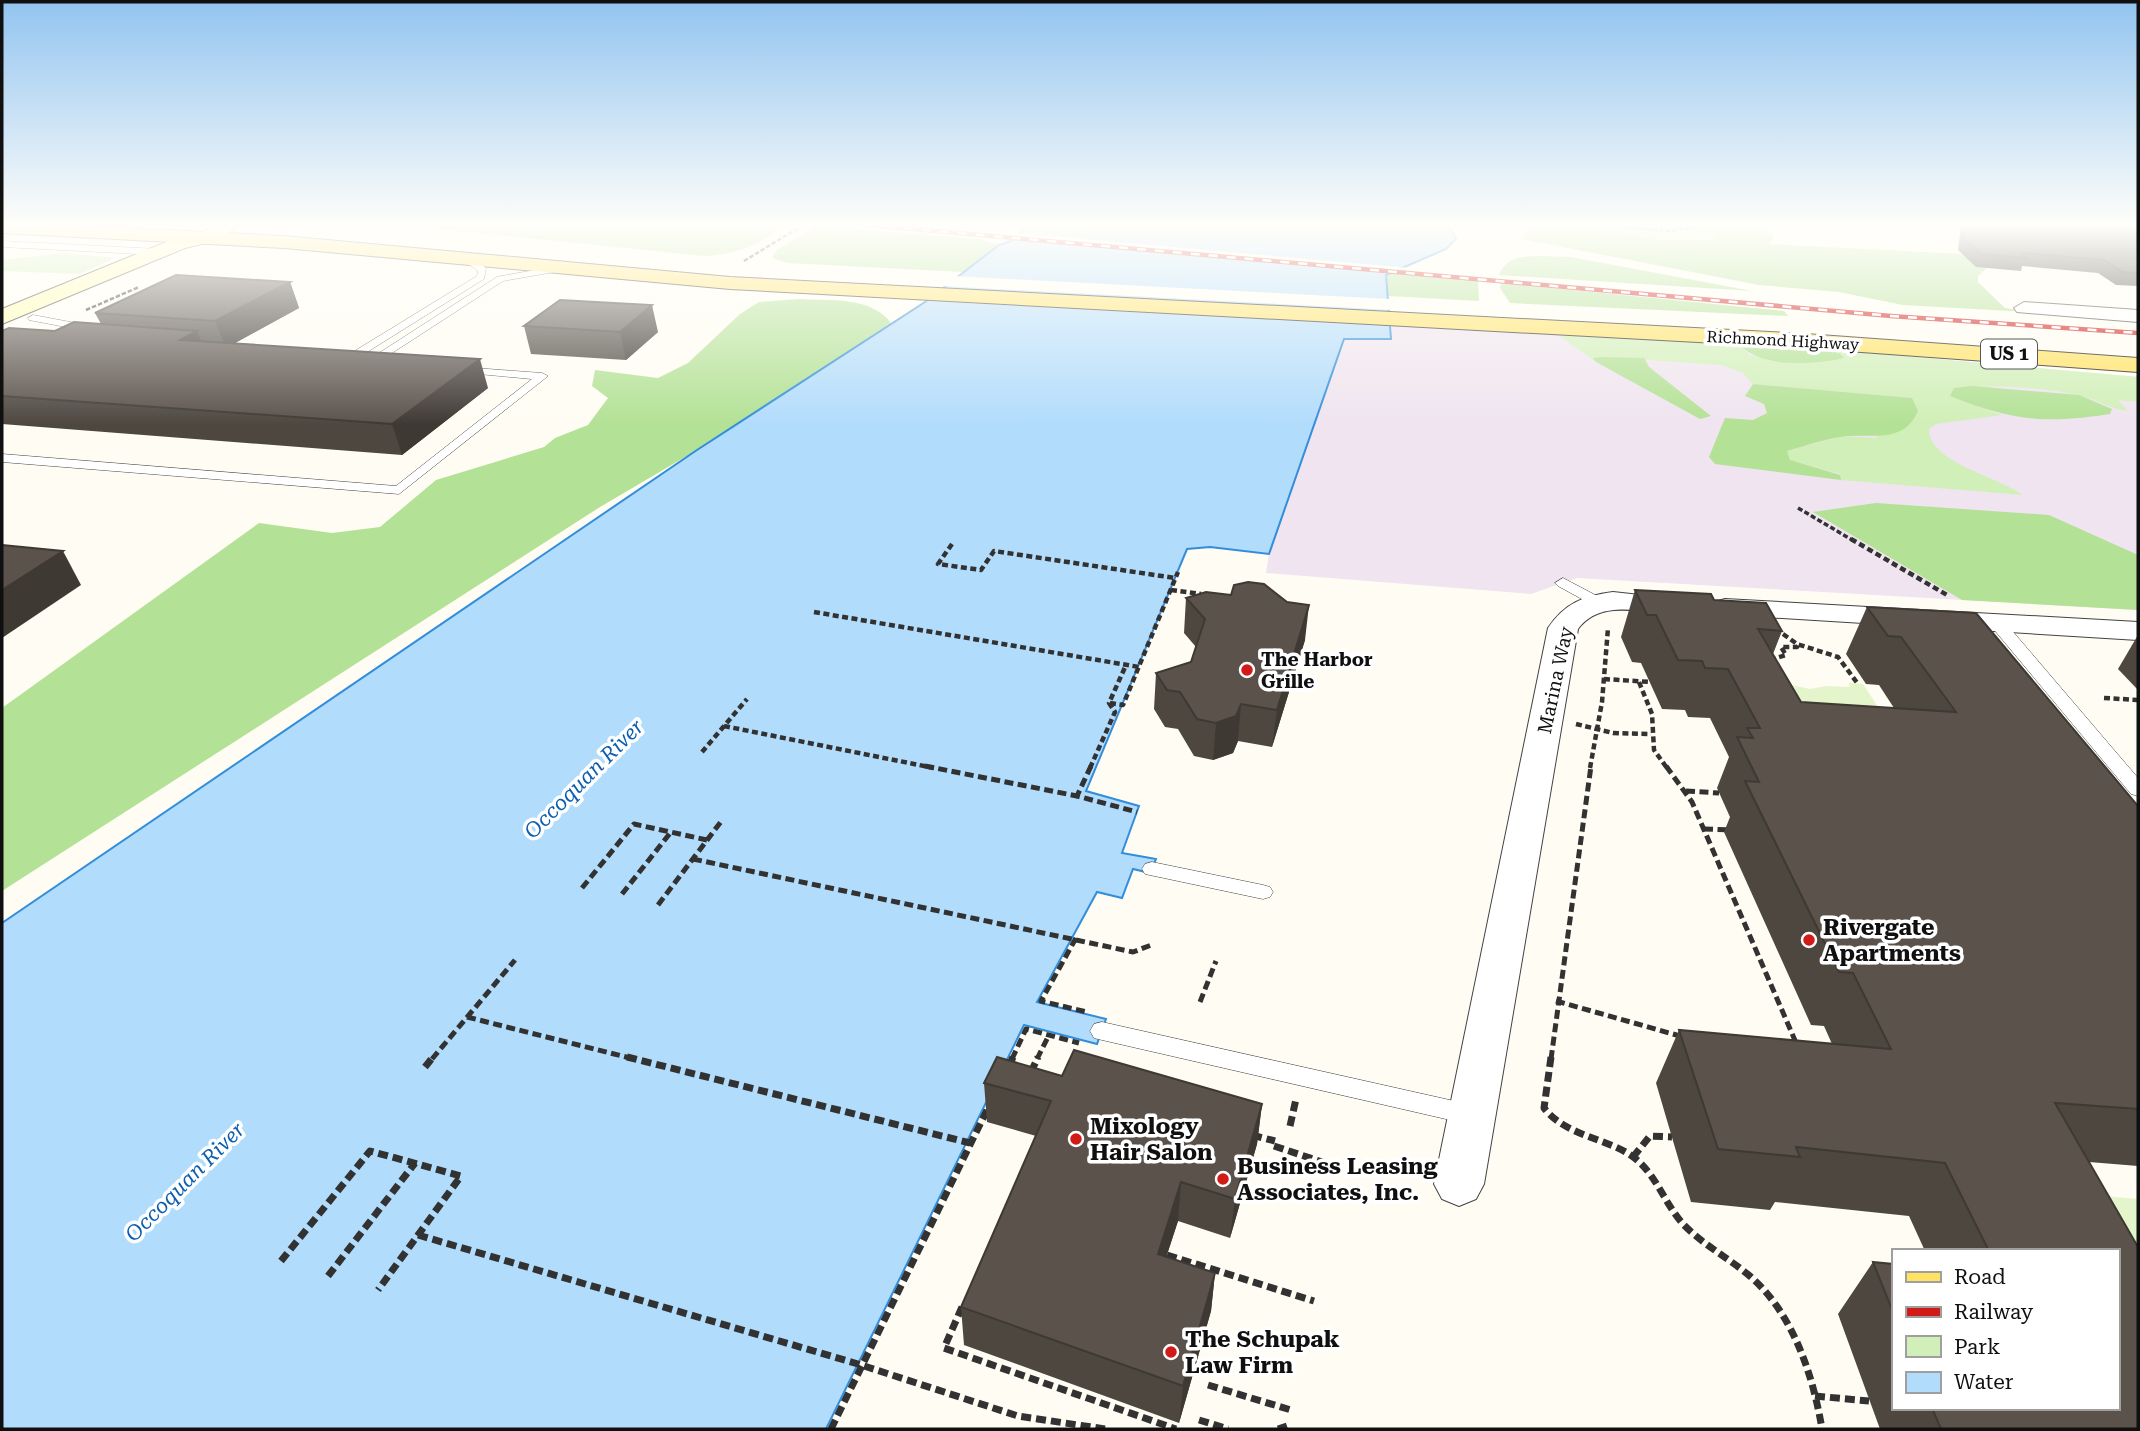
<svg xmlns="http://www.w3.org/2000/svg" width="2140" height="1431" font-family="'Roboto Serif',serif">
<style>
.industrial{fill:#efe4ef}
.green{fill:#d1efb8}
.forest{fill:#b3e195}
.pitch{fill:#e4f5cb}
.water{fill:#b2dcfc;stroke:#328ddb;stroke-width:2}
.pier{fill:#fffdf3}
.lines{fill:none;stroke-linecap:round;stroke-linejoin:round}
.service-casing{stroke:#434343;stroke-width:1}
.minor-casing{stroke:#434343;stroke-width:2}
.secondary-casing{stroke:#323232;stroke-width:2}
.primary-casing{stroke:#212121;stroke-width:2}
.path-far4{stroke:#323232;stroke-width:2.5;stroke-dasharray:4.5 2;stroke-linecap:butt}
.path-far3{stroke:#323232;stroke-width:3.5;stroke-dasharray:5 2.5;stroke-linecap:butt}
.path-far2{stroke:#323232;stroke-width:4.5;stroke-dasharray:6 3.5;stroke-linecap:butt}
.path-far1{stroke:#323232;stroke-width:5;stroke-dasharray:9 4.5;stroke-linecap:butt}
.path{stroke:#323232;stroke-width:7;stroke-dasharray:10 5;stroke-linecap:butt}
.service{fill:#fff;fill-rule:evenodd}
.minor{fill:#fff;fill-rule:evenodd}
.secondary{fill:#fffbae;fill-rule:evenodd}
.primary{fill:#ffe263;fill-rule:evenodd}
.rail-casing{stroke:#d01b19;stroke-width:4.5}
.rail{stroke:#fff;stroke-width:2.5;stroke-dasharray:9;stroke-linecap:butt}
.wall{fill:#4d4740}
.shaded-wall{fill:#3f3934}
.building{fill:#5a524b;stroke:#3f3934;stroke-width:2}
.poi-dot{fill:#d01b19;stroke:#fff;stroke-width:2.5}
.labels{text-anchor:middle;stroke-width:7;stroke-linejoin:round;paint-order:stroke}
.far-street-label{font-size:16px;fill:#101010;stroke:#fff}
.shield{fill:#fff;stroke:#585858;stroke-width:2}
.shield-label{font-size:18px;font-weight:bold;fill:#101010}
.poi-label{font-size:19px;font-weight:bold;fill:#101010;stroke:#fff;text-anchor:start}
.street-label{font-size:19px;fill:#101010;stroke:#fff}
.water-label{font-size:21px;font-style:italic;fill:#0b5eb1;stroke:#fff}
.near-poi-label{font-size:23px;font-weight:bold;fill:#101010;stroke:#fff;text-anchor:start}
</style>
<rect width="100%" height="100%" fill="#fffdf3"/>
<!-- industrial -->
<path class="industrial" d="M1390 323 1837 350 2138 377V610L1577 578 1531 594 1266 573 1269 554 1344 339H1391Z"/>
<!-- green -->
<g class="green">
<path d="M1546 225H1762L1760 228 1675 249Z"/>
<path d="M65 253 115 258 80 274 2 271V260Z"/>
<path d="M1558 335 1740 345 1749 355 1844 358 1837 350 2138 377V402L2118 400 2128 411C2111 409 2098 400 2081 396 2046 387 1990 384 1954 389L1981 408 2002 415 1936 424 1929 429C1928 462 1999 477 2023 495L1841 480 1840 474 1789 460 1786 451 1843 436 1876 438 1912 398 1753 384 1743 373 1722 365 1605 357 1594 359 1596 362Z"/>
</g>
<!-- forest -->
<g class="forest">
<path d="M400 225H776L779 227C759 248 732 254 705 256Z"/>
<path d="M1530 225H1574L1669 242 1709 241 1736 225H1765L1774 237 1769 244 2000 256 1978 276V282L2005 308 2028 312 1903 305 1839 292 1759 285 1522 239Z"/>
<path d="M818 226 979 239 999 245 963 272 788 263 772 258 777 250Z"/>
<path d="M1541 256 1571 257 1752 291 1499 275C1508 255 1521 257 1541 256Z"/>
<path d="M1391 273 1478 281 1479 301 1388 296 1386 275Z"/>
<path d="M1501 283 1784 311 1788 316 1510 303 1500 288Z"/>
<path d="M799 299C830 301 871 296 891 323L697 450 600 507 2 891V708L259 523 332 533 380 527 436 480 544 447 555 438 588 425 608 398 592 386 595 370 658 378 688 363 740 314 759 302Z"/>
<path d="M1740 345 1837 350 1844 358C1815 365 1761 368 1740 345Z"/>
<path d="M1605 357 1644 358 1649 367 1711 416 1700 419 1596 362 1593 358Z"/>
<path d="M1753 384 1912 398 1918 411C1903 446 1869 432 1840 437 1822 440 1804 446 1787 451L1790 460 1840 475 1841 480 1715 464 1709 457 1725 418 1753 420 1767 413 1764 404 1745 396Z"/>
<path d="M1972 386 2079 395 2112 409 2110 414C2044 424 2013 421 1950 396L1954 388Z"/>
<path d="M1876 503 2049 515 2138 555V610L1962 600 1813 512Z"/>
</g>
<!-- pitch -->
<g class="pitch">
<path d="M1849 683 1863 684 1906 750 1798 743 1787 684 1810 689 1826 686 1850 687Z"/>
<path d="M2072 1193 2138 1199V1309L2117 1251Z"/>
</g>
<!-- water -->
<path class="water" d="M1017 225H1448L1456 239 1446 249 1386 275 1391 339H1344L1269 554 1210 547 1187 549 1086 791 1139 806 1122 853 1156 859 1150 873 1133 869 1122 898 1097 892 1037 1002 1106 1019 1097 1044 1024 1025 826 1429H2V923L697 450 925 302 999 245 1011 241 1023 230Z"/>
<!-- pier -->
<g class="pier">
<path d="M1014 233 1410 268 1399 273 1008 238Z"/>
<path d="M952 276 1391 299 1393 310 940 286Z"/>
</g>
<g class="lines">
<defs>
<g id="service">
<path d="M2 241 159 249 164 252 159 255 2 247Z"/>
<path d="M466 258H472L486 268 484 279 348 364H340V360L477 276 478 271 466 262Z"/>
<path d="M557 266 560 267V271L503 281 372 366 362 364 497 277Z"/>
<path d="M33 315 81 324V331L69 337H61V333L71 328 29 320 28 318Z"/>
<path d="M461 367 542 373 548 376 399 494 2 462V454L396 486 532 379 457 372V368Z"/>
<path d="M1563 578 1601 598 1604 601 1596 606 1591 604 1558 586 1555 583Z"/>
<path d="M1997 618 2003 620 2138 778V796L2131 794 1991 626 1989 623 1991 620Z"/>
<path d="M1152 862 1263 885 1270 887 1273 892 1270 897 1263 899 1145 874 1142 869 1145 864Z"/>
<path d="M1102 1022 1472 1105 1481 1108 1484 1115 1481 1122 1472 1125 1102 1040 1094 1038 1090 1031 1094 1024Z"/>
</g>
<g id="minor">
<path d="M2024 302 2138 310V322L2017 312 2014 308Z"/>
<path d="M1613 592 1685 600 1690 606 1685 612 1675 615C1643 612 1600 599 1578 629L1484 1184 1476 1199 1459 1206 1442 1199 1434 1184 1548 628C1565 603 1583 596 1613 592Z"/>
<path d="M1725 599 2138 622V640L1715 614 1710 608 1715 602Z"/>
</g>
<path id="secondary" d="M217 225 239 226 215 241 185 248 2 324V309L171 240 201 233Z"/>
<path id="primary" d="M2 225H68L284 236 730 277 1806 334 2138 358V372L1806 348 730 289 284 248 2 233Z"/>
</defs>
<!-- service casing -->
<use href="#service" class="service-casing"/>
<!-- minor casing -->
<use href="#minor" class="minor-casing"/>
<!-- secondary casing -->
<use href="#secondary" class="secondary-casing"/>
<!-- primary casing -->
<use href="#primary" class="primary-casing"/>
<!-- path-far4 -->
<g class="path-far4">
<path d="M1594 225 1669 231 1711 225"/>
<path d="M744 261 803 225"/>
<path d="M86 310 139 287"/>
</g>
<!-- path-far3 -->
<path class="path-far3" d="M1798 508 1854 541"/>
<!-- path-far2 -->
<g class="path-far2">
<path d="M1851 539 1947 595"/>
<path d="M952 544 938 564 981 570 994 551 1175 578"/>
<path d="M1171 590 1201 594"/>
<path d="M814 612 1139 667"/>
<path d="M1783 634 1797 644 1838 657 1858 684"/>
<path d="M1770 660 1786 655 1781 647H1797L1799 644"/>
<path d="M1604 679 1650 682"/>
<path d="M1639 682 1652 714 1654 750 1667 768"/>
<path d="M2104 698 2138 700"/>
<path d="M1110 703 1123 705 1178 572"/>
<path d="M1576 724 1613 733 1651 734"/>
<path d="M724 726 934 768"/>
<path d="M702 752 747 699"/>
<path d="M1090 768 1115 712 1109 703 1126 665"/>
<path d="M1590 768 1602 702 1608 628"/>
</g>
<!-- path-far1 -->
<g class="path-far1">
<path d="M925 766 1077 796"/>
<path d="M1091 766 1077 796 1137 812"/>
<path d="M1666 766 1692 802 1797 1045"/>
<path d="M1686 791 1719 793"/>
<path d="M1704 829 1731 830"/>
<path d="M693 859 1133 952 1154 944"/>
<path d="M582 888 634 824 707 840"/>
<path d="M622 894 671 832"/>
<path d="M658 905 723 819"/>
<path d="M1076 938 1041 1001 1087 1012"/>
<path d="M1556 1001 1680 1036"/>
<path d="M1200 1002 1216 961"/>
<path d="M467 1017 634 1059"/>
<path d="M432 1059 515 960"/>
<path d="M1012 1059 1026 1029 1079 1043"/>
<path d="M1037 1059 1049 1035"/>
<path d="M1551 1059 1591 766"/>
</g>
<!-- path -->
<g class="path">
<path d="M627 1057 970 1143"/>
<path d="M1551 1057 1544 1108C1566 1136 1604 1137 1632 1156 1656 1173 1664 1203 1683 1224 1703 1245 1729 1258 1751 1277 1793 1314 1813 1375 1822 1429"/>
<path d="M1010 1064 1013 1057"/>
<path d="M425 1067 433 1057"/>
<path d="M1031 1072 1038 1057"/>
<path d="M1290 1126 1296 1099"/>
<path d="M1252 1135 1275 1141"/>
<path d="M1274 1146 1343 1169"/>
<path d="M1633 1157 1650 1136 1672 1137"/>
<path d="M418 1235 858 1364 1018 1416 1105 1429"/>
<path d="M1167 1255 1314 1301"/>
<path d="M281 1261 370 1151 461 1176 378 1290"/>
<path d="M328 1276 415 1163"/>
<path d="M962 1307 944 1348 1176 1429"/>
<path d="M1208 1385 1291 1410"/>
<path d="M1815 1396 1869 1401"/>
<path d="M1199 1420 1228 1429"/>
<path d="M831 1429 989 1106"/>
<path d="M1278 1429 1287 1426"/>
</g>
<!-- service -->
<use href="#service" class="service"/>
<!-- minor -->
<use href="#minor" class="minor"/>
<!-- secondary -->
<use href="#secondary" class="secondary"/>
<!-- primary -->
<use href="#primary" class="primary"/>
<defs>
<path id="rail" d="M868 225 1891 316 2138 333"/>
</defs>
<!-- rail casing -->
<use href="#rail" class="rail-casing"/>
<!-- rail -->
<use href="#rail" class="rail"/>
</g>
<!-- wall -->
<g class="wall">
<path d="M1961 225H2104L2138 226V286L2116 285 2098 273 2022 266 2021 271 1976 267 1958 250Z"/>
<path d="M290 282 299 308 235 343 488 388 402 455 2 424V331H55L101 324 95 313Z"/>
<path d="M524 326 658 332 626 360 531 354Z"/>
<path d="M1635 590 1711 594 1714 600 1766 603 1782 631 1773 654 1801 702 1894 708 1879 685 1866 684 1846 654 1867 607 1976 613 2138 806V1166L2089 1162 2138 1247V1429H1880L1838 1314 1873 1262 1893 1264V1408H2117V1251H1925L1909 1216 1775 1202 1770 1210 1691 1202 1656 1083 1679 1030 1832 1044 1824 1026 1811 1025 1724 832 1730 817 1717 788 1729 757 1710 718 1688 717 1685 710 1662 709 1641 663 1632 662 1621 637Z"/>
<path d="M1186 598 1305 640 1272 747 1238 741 1233 753 1213 760 1194 756 1178 729 1165 727 1154 709 1156 673 1191 662 1196 647 1184 633Z"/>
<path d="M2138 635V690L2118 669Z"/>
<path d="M1062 1076 1262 1104 1257 1144 1230 1238 1178 1221 1166 1257 1215 1273 1211 1311 1179 1423 964 1345 961 1307 1036 1136 987 1122 984 1083Z"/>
</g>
<!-- shaded-wall -->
<g class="shaded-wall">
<path d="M290 282 299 308 226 348 215 321Z"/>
<path d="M652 305 658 332 626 360 620 332Z"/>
<path d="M197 331 208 358 180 340Z"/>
<path d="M480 359 488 388 402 455 392 424Z"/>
<path d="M63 551 81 585 2 638V590Z"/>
<path d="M1309 605 1305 640 1272 747 1277 710Z"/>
<path d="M1241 704 1238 741 1233 753 1213 760 1216 723Z"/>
<path d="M1262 1104 1257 1144 1230 1238 1235 1199Z"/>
<path d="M1181 1182 1178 1221 1155 1292 1158 1254Z"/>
<path d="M1215 1273 1211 1311 1179 1423 1183 1386Z"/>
</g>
<!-- building -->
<g class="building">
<path d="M1965 225H2104L2138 226V273L2122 272 2104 260 2022 253 2026 258 1981 254 1963 238Z"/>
<path d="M176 275 290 282 215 321 95 313Z"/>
<path d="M560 300 652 305 620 332 524 326Z"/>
<path d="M74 322 197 331 180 340 480 359 392 424 2 396V331L9 328 55 331Z"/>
<path d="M2 545 63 551 2 590Z"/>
<path d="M1248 582 1264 584 1287 602 1309 605 1277 710 1241 704 1236 716 1216 723 1197 719 1180 692 1167 690 1156 673 1191 662 1205 619 1186 598 1206 592 1231 595 1234 585Z"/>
<path d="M1635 590 1711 594 1714 600 1766 603 1782 631 1758 629 1801 702 1956 712 1901 637 1888 636 1867 607 1976 613 2138 806V1109L2055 1103 2138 1247V1429H1941L1932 1408H2117V1251H1989L1945 1163 1796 1147 1800 1157 1718 1149 1679 1030 1891 1049 1853 973 1839 972 1745 781 1759 782 1737 737 1753 738 1747 728H1760L1728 669 1705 668 1702 661 1678 660 1656 615H1647Z"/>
<path d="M1074 1050 1262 1104 1235 1199 1181 1182 1158 1254 1215 1273 1183 1386 961 1307 1051 1101 984 1083 997 1057 1062 1076Z"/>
<path d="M1873 1262 1893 1264V1312Z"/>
</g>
<!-- sky -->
<linearGradient id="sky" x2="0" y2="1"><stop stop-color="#92c4f0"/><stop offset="0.53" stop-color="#fffefa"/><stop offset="1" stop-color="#fffefa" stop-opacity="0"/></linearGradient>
<rect width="2140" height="425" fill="url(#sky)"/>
<!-- markers -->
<g class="poi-dot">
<circle cx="1247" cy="670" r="7"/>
<circle cx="1809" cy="940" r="7"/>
<circle cx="1076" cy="1139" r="7"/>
<circle cx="1223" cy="1179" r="7"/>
<circle cx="1171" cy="1352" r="7"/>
</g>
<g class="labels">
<!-- far-street labels -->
<g class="far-street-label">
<text transform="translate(1783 340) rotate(3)" y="6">Richmond Highway</text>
</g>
<!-- shield labels -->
<rect class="shield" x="1981" y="339.5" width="56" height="29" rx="5"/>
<g class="shield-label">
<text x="2009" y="360">US 1</text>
</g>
<!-- poi labels -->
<g class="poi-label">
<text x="1261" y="666">The Harbor<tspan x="1261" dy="22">Grille</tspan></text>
</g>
<!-- street labels -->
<g class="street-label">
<text transform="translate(1555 680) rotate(-78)" y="7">Marina Way</text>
</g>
<!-- water labels -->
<g class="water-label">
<text transform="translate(584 779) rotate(-45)" y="7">Occoquan River</text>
<text transform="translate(185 1182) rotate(-45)" y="7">Occoquan River</text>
</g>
<!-- near-poi labels -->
<g class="near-poi-label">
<text x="1823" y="935">Rivergate<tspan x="1823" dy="26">Apartments</tspan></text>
<text x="1090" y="1134">Mixology<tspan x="1090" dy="26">Hair Salon</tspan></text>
<text x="1237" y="1174">Business Leasing<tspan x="1237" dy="26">Associates, Inc.</tspan></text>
<text x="1185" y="1347">The Schupak<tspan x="1185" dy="26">Law Firm</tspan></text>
</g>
</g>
<!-- border -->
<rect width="2140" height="1431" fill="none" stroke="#101010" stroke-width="7"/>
<!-- legend -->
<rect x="1892" y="1249" width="228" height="161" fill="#ffffff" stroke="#9f9f9f" stroke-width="2"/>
<rect x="1906" y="1272" width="35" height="10" fill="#ffe263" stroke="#9f9f9f" stroke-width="2"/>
<text x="1954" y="1284" font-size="21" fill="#101010">Road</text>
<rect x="1906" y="1307" width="35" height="10" fill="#d01b19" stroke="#9f9f9f" stroke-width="2"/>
<text x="1954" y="1319" font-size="21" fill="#101010">Railway</text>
<rect x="1906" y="1336" width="35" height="21" fill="#d1efb8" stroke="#9f9f9f" stroke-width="2"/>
<text x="1954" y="1354" font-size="21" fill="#101010">Park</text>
<rect x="1906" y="1372" width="35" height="21" fill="#b2dcfc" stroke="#9f9f9f" stroke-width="2"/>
<text x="1954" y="1389" font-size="21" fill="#101010">Water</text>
</svg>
